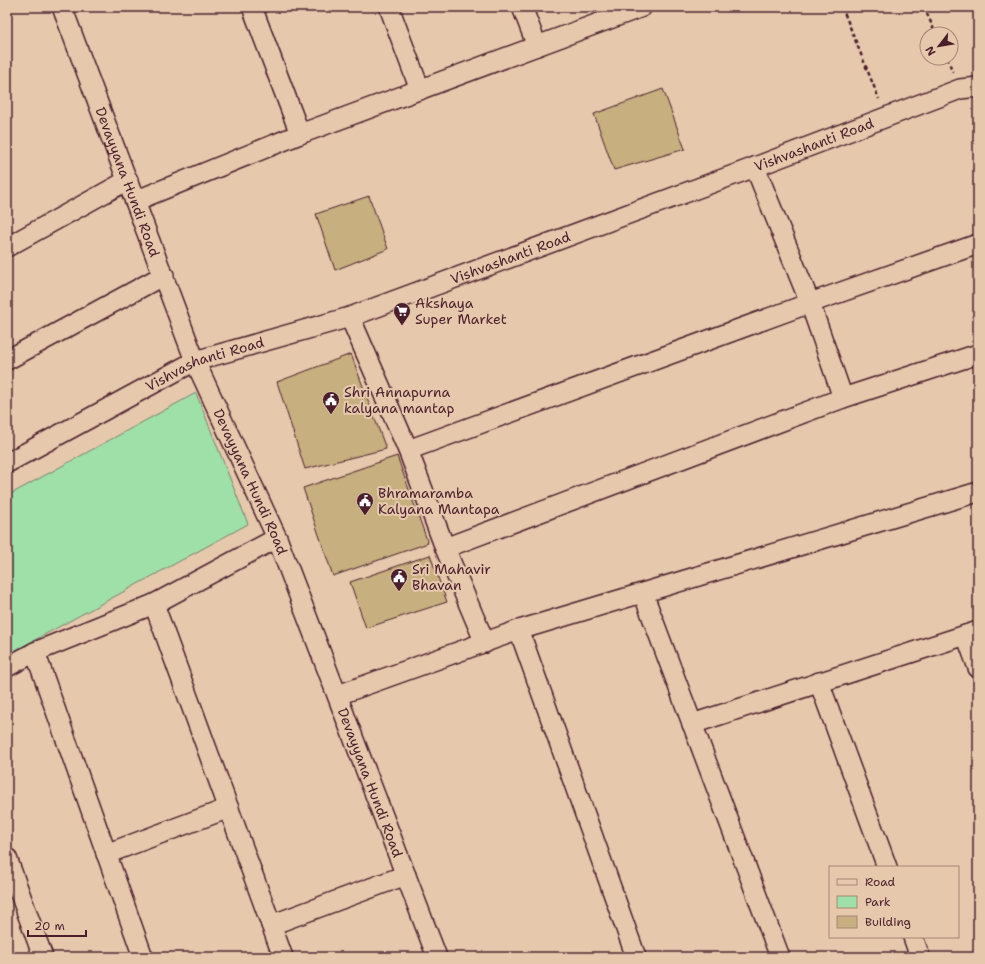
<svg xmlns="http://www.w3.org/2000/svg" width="985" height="964" font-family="'Shantell Sans',sans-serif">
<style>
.green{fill:#9fe0a9;stroke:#74806a}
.building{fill:#c7af7f;stroke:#4a1f2b}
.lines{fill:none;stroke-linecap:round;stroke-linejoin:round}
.minor-casing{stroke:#4a1f2b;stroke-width:22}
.path{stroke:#4a1f2b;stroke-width:2.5;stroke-dasharray:4 3;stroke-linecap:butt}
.minor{stroke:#e6c9ad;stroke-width:19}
.labels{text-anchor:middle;stroke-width:4;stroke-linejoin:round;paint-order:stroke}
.street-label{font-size:14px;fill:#4a1f2b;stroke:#e6c9ad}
.poi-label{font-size:14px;fill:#4a1f2b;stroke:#e6c9ad;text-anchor:start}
</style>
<rect width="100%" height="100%" fill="#e6c9ad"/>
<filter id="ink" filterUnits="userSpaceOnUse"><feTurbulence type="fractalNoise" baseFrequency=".025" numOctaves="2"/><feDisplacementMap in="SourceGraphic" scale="8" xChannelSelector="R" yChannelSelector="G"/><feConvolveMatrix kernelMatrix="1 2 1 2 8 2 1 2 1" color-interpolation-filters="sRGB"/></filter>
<g filter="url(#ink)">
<!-- green -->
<path class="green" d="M196 393 248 524 7 655V496Z"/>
<!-- building -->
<g class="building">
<path d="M663 89 685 149 614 170 594 114Z"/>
<path d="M369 196 388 249 335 270 316 214Z"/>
<path d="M351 354 386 449 305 469 277 382Z"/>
<path d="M397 456 428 543 333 576 303 488Z"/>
<path d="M430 555 447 602 366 628 350 582Z"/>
</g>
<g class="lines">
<defs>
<g id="minor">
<path id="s1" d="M62 7 195 361 277 538 437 957"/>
<path d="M252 7 300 134"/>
<path d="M389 7 420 90"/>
<path d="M522 7 537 46"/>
<path d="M135 201 300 134 642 7"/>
<path d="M7 247 128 180"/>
<path d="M350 317 408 450 445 548 485 643"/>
<path d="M7 360 164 275"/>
<path d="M843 398 978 354"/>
<path d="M408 450 810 303 978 244"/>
<path id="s2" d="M7 463 195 361 350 317 755 167 960 89 978 87"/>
<path d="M445 548 843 398 810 303 755 167"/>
<path d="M643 593 780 957"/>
<path d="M154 604 283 957"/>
<path d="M519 630 636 957"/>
<path d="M966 635 978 668"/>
<path d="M35 652 143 957"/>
<path d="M7 667 35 652 154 604 277 538"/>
<path d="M819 682 887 867"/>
<path d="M338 695 519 630 978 492"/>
<path d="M692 724 978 631"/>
<path d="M106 854 229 808"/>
<path d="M7 858 43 957"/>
<path d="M271 925 406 875"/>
<path d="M913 937 920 957"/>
</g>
</defs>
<!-- minor casing -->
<use href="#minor" class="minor-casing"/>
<!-- path -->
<g class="path">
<path d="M842 7 879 99"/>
<path d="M924 7 936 34"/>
<path d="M947 58 953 72"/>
</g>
<!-- minor -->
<use href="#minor" class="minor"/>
</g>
</g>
<!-- icons -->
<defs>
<symbol id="supermarket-pin" viewBox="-11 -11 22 30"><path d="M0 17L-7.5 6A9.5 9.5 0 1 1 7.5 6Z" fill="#4a1f2b" stroke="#e6c9ad"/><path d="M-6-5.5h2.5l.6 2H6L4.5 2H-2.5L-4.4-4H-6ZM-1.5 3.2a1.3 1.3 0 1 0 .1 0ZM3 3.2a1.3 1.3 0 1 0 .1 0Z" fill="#fff"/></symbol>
<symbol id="civic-pin" viewBox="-11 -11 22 30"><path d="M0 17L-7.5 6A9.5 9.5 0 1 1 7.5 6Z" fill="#4a1f2b" stroke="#e6c9ad"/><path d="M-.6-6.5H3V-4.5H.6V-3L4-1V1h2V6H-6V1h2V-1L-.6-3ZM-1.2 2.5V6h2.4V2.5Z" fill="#fff"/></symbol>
</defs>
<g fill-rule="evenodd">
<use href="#supermarket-pin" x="392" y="301" width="20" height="27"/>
<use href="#civic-pin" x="321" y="390" width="20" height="27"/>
<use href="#civic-pin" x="355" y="491" width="20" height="27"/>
<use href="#civic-pin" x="389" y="567" width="20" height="27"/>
</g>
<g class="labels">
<!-- street labels -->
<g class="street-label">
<text dy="5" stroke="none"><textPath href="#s2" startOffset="870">Vishvashanti Road</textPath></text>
<text dy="5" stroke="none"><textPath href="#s1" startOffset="187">Devayyana Hundi Road</textPath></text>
<text dy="5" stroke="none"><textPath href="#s2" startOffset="546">Vishvashanti Road</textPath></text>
<text dy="5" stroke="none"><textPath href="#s2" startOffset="222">Vishvashanti Road</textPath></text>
<text dy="5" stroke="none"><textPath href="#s1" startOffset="511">Devayyana Hundi Road</textPath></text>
<text dy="5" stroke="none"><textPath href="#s1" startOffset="835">Devayyana Hundi Road</textPath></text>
</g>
<!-- poi labels -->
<g class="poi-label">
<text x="415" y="308">Akshaya<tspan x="415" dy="16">Super Market</tspan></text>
<text x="344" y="397">Shri Annapurna<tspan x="344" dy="16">kalyana mantap</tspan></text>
<text x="378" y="498">Bhramaramba<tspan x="378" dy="16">Kalyana Mantapa</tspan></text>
<text x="412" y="574">Sri Mahavir<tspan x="412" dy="16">Bhavan</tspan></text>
</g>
</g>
<!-- margin -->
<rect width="985" height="964" fill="none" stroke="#e6c9ad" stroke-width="24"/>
<rect x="12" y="12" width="961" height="940" fill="none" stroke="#4a1f2b" stroke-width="1.5" filter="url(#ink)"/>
<!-- legend -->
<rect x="829" y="866" width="130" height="72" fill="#e6c9ad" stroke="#a88579"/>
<rect x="837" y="879" width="20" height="6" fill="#e6c9ad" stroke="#a88579"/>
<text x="865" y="886" font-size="12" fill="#4a1f2b">Road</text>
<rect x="837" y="896" width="20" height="12" fill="#9fe0a9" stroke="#a88579"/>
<text x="865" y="906" font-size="12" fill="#4a1f2b">Park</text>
<rect x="837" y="916" width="20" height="12" fill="#c7af7f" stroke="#a88579"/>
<text x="865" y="926" font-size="12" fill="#4a1f2b">Building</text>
<!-- north arrow -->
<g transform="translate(939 46) rotate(239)"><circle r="19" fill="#e6c9ad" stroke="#a88579"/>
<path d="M0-3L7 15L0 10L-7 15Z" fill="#4a1f2b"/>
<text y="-6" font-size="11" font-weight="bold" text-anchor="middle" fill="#4a1f2b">N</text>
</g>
<!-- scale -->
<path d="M28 930v6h58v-6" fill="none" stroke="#4a1f2b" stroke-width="2"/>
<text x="34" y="930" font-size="12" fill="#4a1f2b" stroke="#e6c9ad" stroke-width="3" paint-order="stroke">20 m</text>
</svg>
